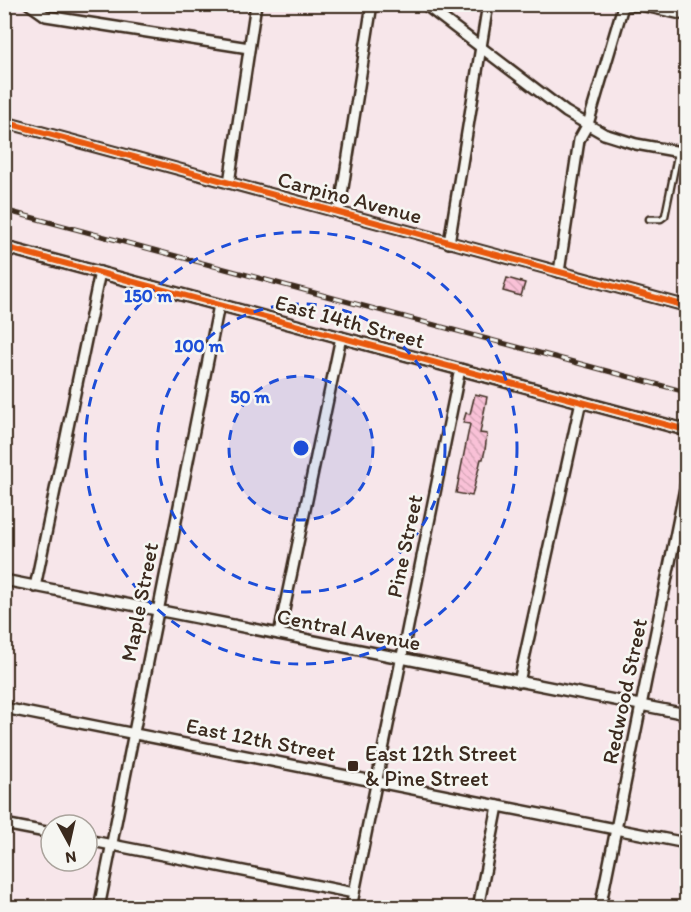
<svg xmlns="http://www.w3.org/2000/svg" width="691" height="912" font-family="Itim,sans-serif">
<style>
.building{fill:url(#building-back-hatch);stroke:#3b2a1e;stroke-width:1.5}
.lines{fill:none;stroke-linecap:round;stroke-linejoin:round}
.service-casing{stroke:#3b2a1e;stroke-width:9}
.minor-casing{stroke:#3b2a1e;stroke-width:14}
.tertiary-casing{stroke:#3b2a1e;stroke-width:15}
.service{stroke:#f6f6f2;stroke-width:4.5}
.minor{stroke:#f6f6f2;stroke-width:9}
.tertiary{stroke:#f6f6f2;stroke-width:10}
.rail-casing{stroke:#3b2a1e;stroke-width:5}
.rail{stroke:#f6f6f2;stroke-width:3;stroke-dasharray:9;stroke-linecap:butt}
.cycleway-casing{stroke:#f6f6f2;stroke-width:10}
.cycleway{stroke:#e8590c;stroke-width:6}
.ring{fill:none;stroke:#1d4ed8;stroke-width:3;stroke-dasharray:10 8}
.poi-dot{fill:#3b2a1e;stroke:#f6f6f2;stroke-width:2}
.labels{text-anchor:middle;stroke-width:5;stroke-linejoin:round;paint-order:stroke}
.street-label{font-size:22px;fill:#3b2a1e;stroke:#f6f6f2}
.poi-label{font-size:22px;fill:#3b2a1e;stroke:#f6f6f2;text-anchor:start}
.centre{fill:#1d4ed8;stroke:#f6f6f2;stroke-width:3}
.ring-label{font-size:18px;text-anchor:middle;font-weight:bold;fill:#1d4ed8;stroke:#f6f6f2;stroke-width:5;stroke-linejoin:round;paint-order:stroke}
</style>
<defs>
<pattern id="building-back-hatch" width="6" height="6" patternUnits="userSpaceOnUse" patternTransform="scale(1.5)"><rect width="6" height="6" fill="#f9c1d7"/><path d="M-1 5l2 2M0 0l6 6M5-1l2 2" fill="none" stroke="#d6a6b8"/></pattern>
</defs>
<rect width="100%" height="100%" fill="#f7e6ea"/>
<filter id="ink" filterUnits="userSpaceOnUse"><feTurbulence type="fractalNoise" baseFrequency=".0167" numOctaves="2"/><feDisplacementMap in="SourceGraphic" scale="12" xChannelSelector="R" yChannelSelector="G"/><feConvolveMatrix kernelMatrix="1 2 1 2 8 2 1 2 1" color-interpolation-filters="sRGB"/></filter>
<g filter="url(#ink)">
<!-- building -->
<g class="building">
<path d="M507 278 525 283 521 296 503 291Z"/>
<path d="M475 394 487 397 480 433 487 434 485 450 483 459H481L472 496 456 493 470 424 463 423 466 413 470 414Z"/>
</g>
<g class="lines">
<defs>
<path id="service" d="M649 219H661L665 216 678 152"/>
<g id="minor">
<path d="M29 4 46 16 249 48"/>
<path d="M424 4 566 112 604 134 636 144 686 153"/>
<path d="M4 122 686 306"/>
<path d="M229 183 256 4"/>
<path d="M339 213 372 4"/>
<path d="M449 243 488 4"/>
<path d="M559 272 579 140 588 124 623 6 640 5 686 15"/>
<path d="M4 580 686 714"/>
<path d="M35 587 100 272"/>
<path d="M279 634 341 337"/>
<path d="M519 682 581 401"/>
<path d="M4 708 686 843"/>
<path d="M4 824 51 833"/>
<path d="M87 840 354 893"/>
<path d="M99 908 219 305"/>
<path d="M351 908 460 369"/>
<path d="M478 908 498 806"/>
<path d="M600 908 686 483"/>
</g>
<path id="tertiary" d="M4 247 686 430"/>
</defs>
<!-- service casing -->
<use href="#service" class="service-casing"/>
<!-- minor casing -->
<use href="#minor" class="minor-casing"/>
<!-- tertiary casing -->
<use href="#tertiary" class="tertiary-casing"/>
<!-- service -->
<use href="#service" class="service"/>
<!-- minor -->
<use href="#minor" class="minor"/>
<!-- tertiary -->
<use href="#tertiary" class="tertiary"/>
<defs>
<path id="rail" d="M4 210 686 392"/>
</defs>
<!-- rail casing -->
<use href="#rail" class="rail-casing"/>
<!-- rail -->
<use href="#rail" class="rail"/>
<defs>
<g id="cycleway">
<path d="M4 122 686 306"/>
<path d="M4 247 686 430"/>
</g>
</defs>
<!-- cycleway casing -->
<use href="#cycleway" class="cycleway-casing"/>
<!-- cycleway -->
<use href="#cycleway" class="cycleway"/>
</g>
</g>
<!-- distance rings -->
<circle cx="301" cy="448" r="72" fill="#1d4ed8" fill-opacity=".12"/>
<g class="ring">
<circle cx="301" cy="448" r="72"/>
<circle cx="301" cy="448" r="144"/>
<circle cx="301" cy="448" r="216"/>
</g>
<!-- markers -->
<rect class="poi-dot" x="347" y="760" width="12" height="12" rx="3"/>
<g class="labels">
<!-- street labels -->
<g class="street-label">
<text transform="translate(350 197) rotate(15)" y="8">Carpino Avenue</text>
<text transform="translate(350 321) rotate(15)" y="8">East 14th Street</text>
<text transform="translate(404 546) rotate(-78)" y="8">Pine Street</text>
<text transform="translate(139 602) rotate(-79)" y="8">Maple Street</text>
<text transform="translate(349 629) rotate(11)" y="8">Central Avenue</text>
<text transform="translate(624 691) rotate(-78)" y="8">Redwood Street</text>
<text transform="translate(261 739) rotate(11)" y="8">East 12th Street</text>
</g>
<!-- poi labels -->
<g class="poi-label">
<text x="365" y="761">East 12th Street<tspan x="365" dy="25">&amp; Pine Street</tspan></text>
</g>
</g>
<circle cx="301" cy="448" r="9" class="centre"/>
<g class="ring-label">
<text x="148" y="302">150 m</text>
<text x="199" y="352">100 m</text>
<text x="250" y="403">50 m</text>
</g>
<!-- margin -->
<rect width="691" height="912" fill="none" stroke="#f6f6f2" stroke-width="24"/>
<rect x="12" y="12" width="667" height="888" fill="none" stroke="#3b2a1e" stroke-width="2" filter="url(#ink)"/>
<!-- north arrow -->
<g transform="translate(69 843) rotate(172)"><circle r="28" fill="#f6f6f2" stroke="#aba49d" stroke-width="1.5"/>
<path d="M0-4.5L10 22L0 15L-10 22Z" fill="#3b2a1e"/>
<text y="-9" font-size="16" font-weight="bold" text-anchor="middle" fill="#3b2a1e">N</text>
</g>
</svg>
